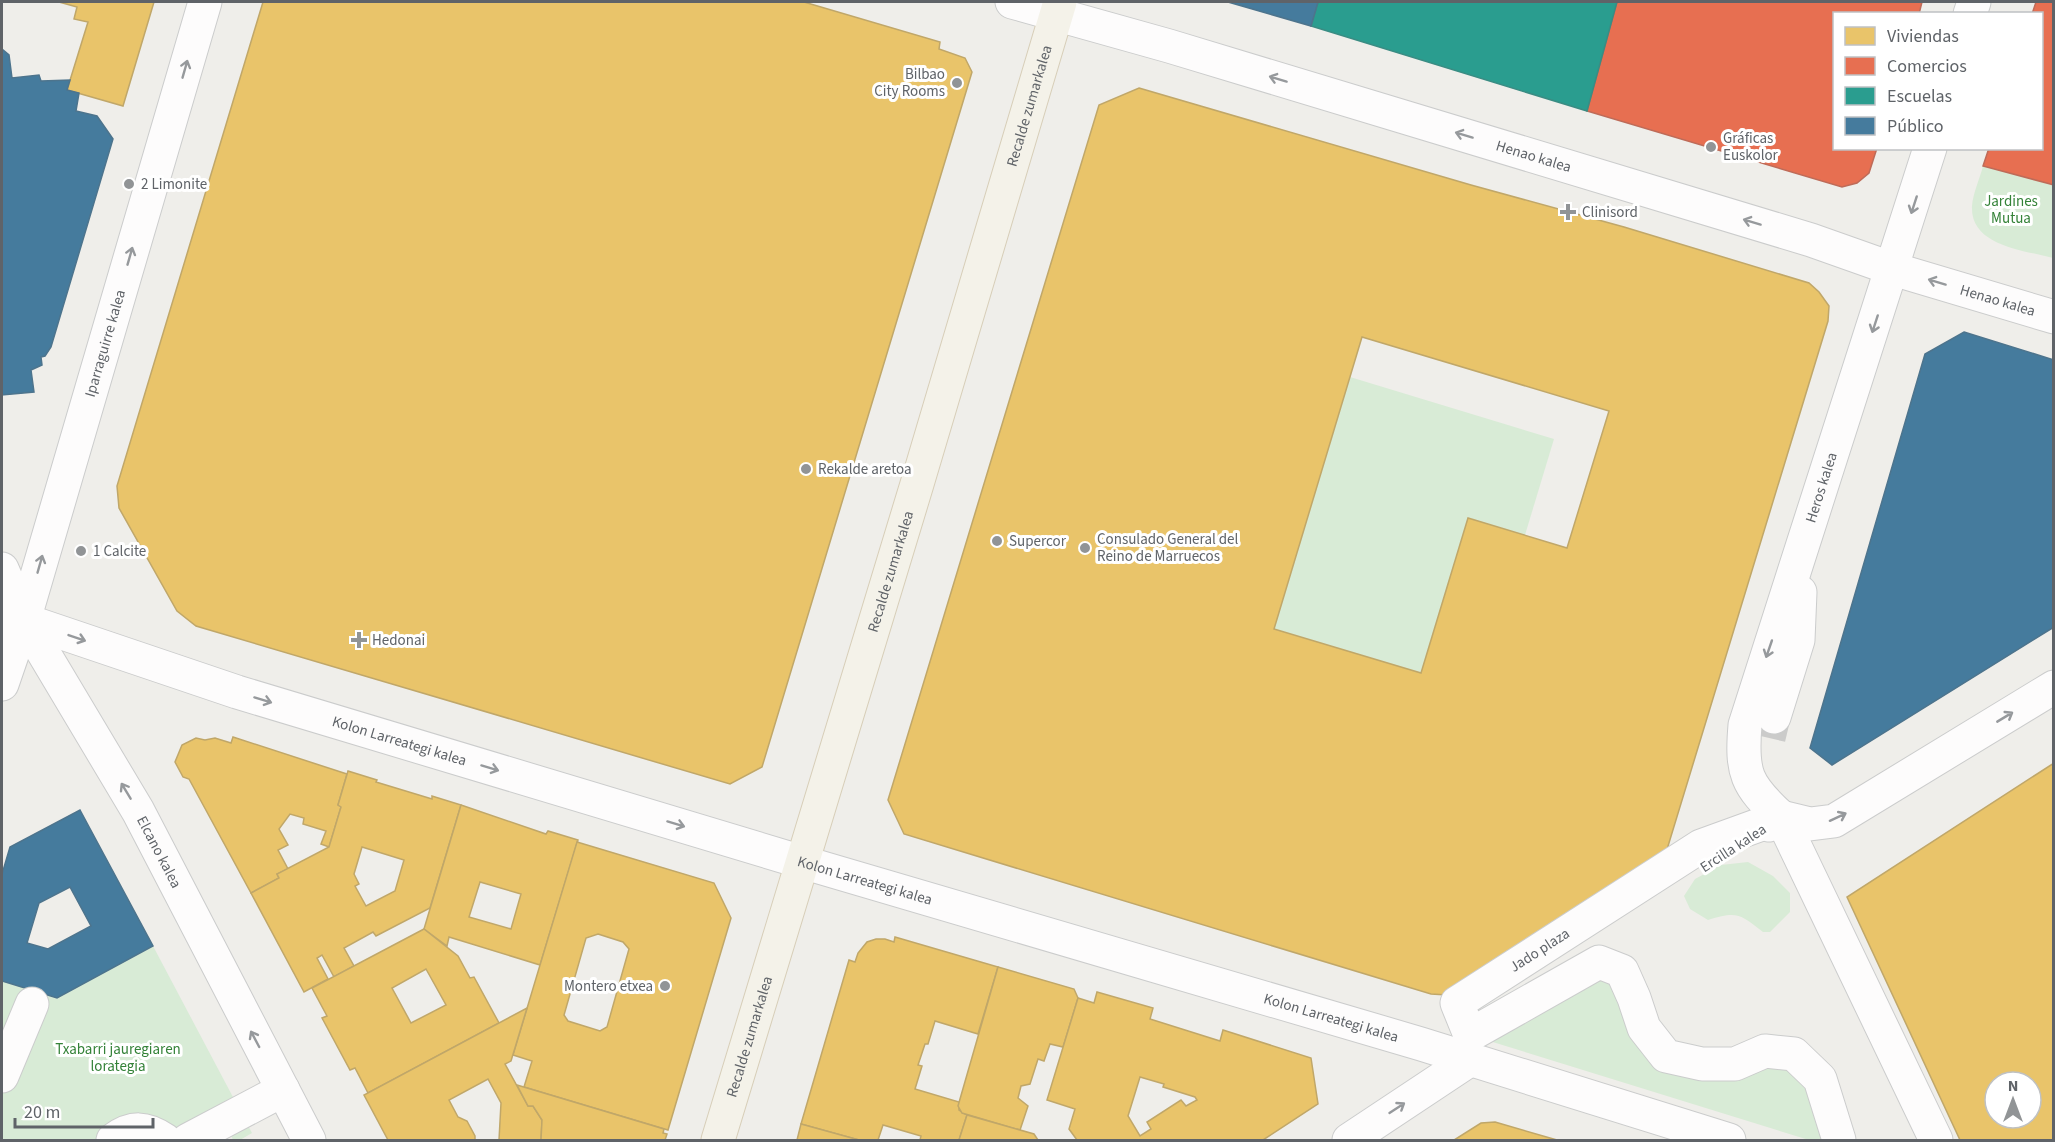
<svg xmlns="http://www.w3.org/2000/svg" width="2055" height="1142" font-family="'Source Sans 3',sans-serif">
<style>
.green{fill:#d8ebd6}
.homes{fill:#e9c46a;stroke:#c0a769;stroke-width:1.5;fill-rule:evenodd}
.shops{fill:#e76f51;stroke:#be6b58;stroke-width:1.5}
.schools{fill:#2a9d8f;stroke:#3a8c83;stroke-width:1.5}
.public{fill:#457b9d;stroke:#4d748d;stroke-width:1.5;fill-rule:evenodd}
.lines{fill:none;stroke-linecap:round;stroke-linejoin:round}
.minor-tunnel{stroke:#cbcbca;stroke-width:33;stroke-dasharray:33 16;stroke-linecap:butt}
.minor-casing{stroke:#cbcccc;stroke-width:35}
.major-casing{stroke:#d7ceb8;stroke-width:35}
.minor{stroke:#fdfcfc;stroke-width:33}
.major{stroke:#f4f2e9;stroke-width:33}
.oneway{stroke:#96999c}
.poi-dot{fill:#919496;stroke:#fff;stroke-width:2}
.labels{text-anchor:middle;stroke-width:6;stroke-linejoin:round;paint-order:stroke}
.poi-label{font-size:15px;fill:#5f6368;stroke:#fff;text-anchor:start}
.street-label{font-size:15px;fill:#5f6368;stroke:#fff}
.park-label{font-size:15px;fill:#348238;stroke:#fff}
</style>
<rect width="100%" height="100%" fill="#efeeea"/>
<!-- green -->
<g class="green">
<path d="M1983 166 2053 185V258C2024 250 1970 246 1972 206 1973 193 1980 178 1983 166Z"/>
<path d="M1350 377 1554 439 1525 535 1421 673 1274 629Z"/>
<path d="M1748 862 1773 876 1790 893V912L1770 932H1763C1740 914 1737 911 1708 920L1690 909 1684 896 1695 879 1721 865Z"/>
<path d="M153 946 252 1133 240 1140H233L230 1133 216 1140H2V981L57 998Z"/>
<path d="M1599 962 1666 1056 1794 1054 1839 1140H1809L1470 1035Z"/>
</g>
<!-- homes -->
<g class="homes">
<path d="M59 2H154L123 106 67 90 88 22 74 19 77 7Z"/>
<path d="M263 2H804L940 42 939 49 965 58 972 72 762 767 730 784 196 626 177 611 119 508 117 486Z"/>
<path d="M1139 88 1471 185 1624 227 1809 283 1819 292 1829 306 1828 321 1665 856 1447 995 1431 994 904 834 888 800 1099 105ZM1362 337 1609 411 1567 548 1468 518 1421 673 1274 629Z"/>
<path d="M233 737 347 774 338 805 341 807 329 847 321 844 326 831 303 824 304 818 290 814 279 829 288 845 278 850 288 869 277 874 279 878 251 893 189 779 183 777 175 762 182 745 196 738 205 740 215 738 231 743Z"/>
<path d="M2054 763V1140H1960L1847 897ZM1995 1082H2031V1118H1995Z"/>
<path d="M348 771 377 780 376 782 432 799V796L461 805 430 908 376 936 373 932 344 948 354 966 334 977 322 955 317 958 328 979 304 992 251 893 279 878 277 874 329 847 341 807 338 805ZM362 847 404 860 395 891 366 906 355 886 359 884 354 874Z"/>
<path d="M461 805 546 834 548 831 578 840 540 965 449 937 447 946 424 929ZM480 882 521 894 511 929 469 917Z"/>
<path d="M577 842 714 883 731 918 668 1130 524 1087 532 1061 513 1055ZM598 934 623 942 629 949 607 1027 600 1031 568 1021 564 1015 586 938Z"/>
<path d="M424 929 458 956 470 978 474 977 499 1023 368 1093 355 1068 350 1070 322 1018 327 1016 312 988ZM426 969 446 1005 411 1023 392 988Z"/>
<path d="M895 937 998 967 978 1034 935 1021 928 1044H925L918 1065 922 1066 915 1089 959 1102V1110L967 1115 959 1140H920L921 1136 883 1125 878 1140H859L801 1124 849 960 855 962 858 953 867 942 876 939H885L894 942Z"/>
<path d="M998 967 1074 989 1078 998 1063 1047 1050 1044 1044 1061 1038 1059 1030 1084 1021 1086 1018 1098 1028 1106 1020 1130 962 1113 958 1106Z"/>
<path d="M1097 992 1153 1008 1150 1019 1220 1041 1223 1030 1311 1058 1318 1104 1263 1140H1077L1069 1129 1075 1109 1047 1100 1078 998 1094 1003ZM1140 1077 1164 1084 1163 1087 1195 1097 1197 1100 1186 1106 1181 1100 1147 1122 1151 1129 1140 1136 1128 1116Z"/>
<path d="M527 1008 511 1061 505 1064 528 1106H533L542 1120 541 1140H499L501 1103 488 1079 449 1100 458 1117 467 1121 475 1136V1140H388L364 1095Z"/>
<path d="M517 1085 664 1129 663 1133 667 1134 665 1140H541L542 1120 533 1106H528Z"/>
<path d="M967 1115 1034 1134 1038 1140H959Z"/>
<path d="M1495 1122 1557 1140H1454L1481 1123Z"/>
<path d="M801 1124 859 1140H797Z"/>
</g>
<!-- shops -->
<g class="shops">
<path d="M1617 2H1922L1919 14H1834V148H1877L1869 173 1857 183 1842 187 1587 111Z"/>
<path d="M2036 2H2054V185L1983 166 1989 148H2042V14H2032Z"/>
</g>
<!-- schools -->
<path class="schools" d="M1318 2H1617L1587 111 1311 26Z"/>
<!-- public -->
<g class="public">
<path d="M1228 2H1318L1311 26Z"/>
<path d="M2 49 9 55 12 78 39 75 41 81 70 80 67 90 79 93 76 111 97 116 113 139 51 347 45 356 41 357 42 365 31 370 34 392 2 395Z"/>
<path d="M1964 332 2054 360V627L1832 765 1810 748 1925 354Z"/>
<path d="M80 810 153 946 57 998 2 981V874L10 847ZM70 887 91 926 48 949 27 943 39 903Z"/>
</g>
<g class="lines">
<!-- minor-tunnel -->
<path class="minor-tunnel" d="M1769 738 1774 717"/>
<defs>
<g id="minor">
<path id="s1" d="M1012 2 1169 46 1811 240 1893 269 2054 317"/>
<path d="M1970 14 1974 2"/>
<path id="s2" d="M2 569 24 620 138 811 309 1140"/>
<path id="s3" d="M2 615 24 620 237 692 802 862 1421 1044 1729 1140"/>
<path id="s4" d="M2 684 24 620 205 2"/>
<path d="M1774 717 1798 640 1800 592"/>
<path id="s5" d="M1781 817C1746 785 1741 773 1745 725L1930 148"/>
<path d="M1769 825 1781 817 1810 824 1834 821 2054 687"/>
<path d="M2 1076 32 1004"/>
<path d="M113 1140C132 1126 146 1127 165 1140"/>
<path d="M188 1140 283 1090"/>
<path d="M1349 1140 1471 1059"/>
<path id="s6" d="M1839 1140 1820 1079 1794 1054 1765 1051 1735 1064H1702L1666 1056 1644 1028 1634 998 1622 971 1599 962 1470 1035 1457 1003 1701 846 1781 817 1936 1140"/>
</g>
<g id="major">
<path id="s7" d="M718 1140 917 484 1060 2"/>
</g>
</defs>
<!-- minor casing -->
<use href="#minor" class="minor-casing"/>
<!-- major casing -->
<use href="#major" class="major-casing"/>
<!-- minor -->
<use href="#minor" class="minor"/>
<!-- major -->
<use href="#major" class="major"/>
</g>
<!-- one-way arrows -->
<defs><path id="oneway-shaft" d="M-6 0H5M1.5-3L5.5 0L1.5 3" fill="none" stroke-width="1.6" stroke-linecap="round" stroke-linejoin="round" transform="scale(1.5)"/></defs>
<g class="oneway">
<use href="#oneway-shaft" transform="translate(185 69) rotate(-74)"/>
<use href="#oneway-shaft" transform="translate(1278 79) rotate(-163)"/>
<use href="#oneway-shaft" transform="translate(1464 135) rotate(-163)"/>
<use href="#oneway-shaft" transform="translate(1914 205) rotate(108)"/>
<use href="#oneway-shaft" transform="translate(1752 222) rotate(-163)"/>
<use href="#oneway-shaft" transform="translate(130 256) rotate(-74)"/>
<use href="#oneway-shaft" transform="translate(1937 282) rotate(-163)"/>
<use href="#oneway-shaft" transform="translate(1875 324) rotate(108)"/>
<use href="#oneway-shaft" transform="translate(40 564) rotate(-74)"/>
<use href="#oneway-shaft" transform="translate(77 638) rotate(19)"/>
<use href="#oneway-shaft" transform="translate(1769 649) rotate(109)"/>
<use href="#oneway-shaft" transform="translate(263 700) rotate(17)"/>
<use href="#oneway-shaft" transform="translate(2005 717) rotate(-31)"/>
<use href="#oneway-shaft" transform="translate(490 768) rotate(17)"/>
<use href="#oneway-shaft" transform="translate(126 791) rotate(-121)"/>
<use href="#oneway-shaft" transform="translate(1838 817) rotate(-25)"/>
<use href="#oneway-shaft" transform="translate(676 824) rotate(17)"/>
<use href="#oneway-shaft" transform="translate(255 1039) rotate(-118)"/>
<use href="#oneway-shaft" transform="translate(1397 1108) rotate(-33)"/>
</g>
<!-- markers -->
<g class="poi-dot">
<circle cx="957" cy="83" r="6"/>
<circle cx="1711" cy="147" r="6"/>
<circle cx="129" cy="184" r="6"/>
<path d="M1565 203h6v6h6v6h-6v6h-6v-6h-6v-6h6z"/>
<circle cx="806" cy="469" r="6"/>
<circle cx="997" cy="541" r="6"/>
<circle cx="1085" cy="548" r="6"/>
<circle cx="81" cy="551" r="6"/>
<path d="M356 631h6v6h6v6h-6v6h-6v-6h-6v-6h6z"/>
<circle cx="665" cy="986" r="6"/>
</g>
<g class="labels">
<!-- poi labels -->
<g class="poi-label">
<text x="945" y="79" text-anchor="end">Bilbao<tspan x="945" dy="17">City Rooms</tspan></text>
<text x="1723" y="143">Gráficas<tspan x="1723" dy="17">Euskolor</tspan></text>
<text x="141" y="189">2 Limonite</text>
<text x="1582" y="217">Clinisord</text>
<text x="818" y="474">Rekalde aretoa</text>
<text x="1097" y="544">Consulado General del<tspan x="1097" dy="17">Reino de Marruecos</tspan></text>
<text x="1009" y="546">Supercor</text>
<text x="93" y="556">1 Calcite</text>
<text x="372" y="645">Hedonai</text>
<text x="653" y="991" text-anchor="end">Montero etxea</text>
</g>
<!-- street labels -->
<g class="street-label">
<text dy="5" stroke="none"><textPath href="#s7" startOffset="1080">Recalde zumarkalea</textPath></text>
<text dy="5" stroke="none"><textPath href="#s1" startOffset="544">Henao kalea</textPath></text>
<text dy="5" stroke="none"><textPath href="#s1" startOffset="1030">Henao kalea</textPath></text>
<text dy="5" stroke="none"><textPath href="#s4" startOffset="356">Iparraguirre kalea</textPath></text>
<text dy="5" stroke="none"><textPath href="#s5" startOffset="354">Heros kalea</textPath></text>
<text dy="5" stroke="none"><textPath href="#s7" startOffset="594">Recalde zumarkalea</textPath></text>
<text dy="5" stroke="none"><textPath href="#s3" startOffset="417">Kolon Larreategi kalea</textPath></text>
<text transform="translate(1733 848) rotate(-33)" y="5">Ercilla kalea</text>
<text dy="5" stroke="none"><textPath href="#s2" startOffset="324">Elcano kalea</textPath></text>
<text dy="5" stroke="none"><textPath href="#s3" startOffset="903">Kolon Larreategi kalea</textPath></text>
<text dy="5" stroke="none"><textPath href="#s6" startOffset="634">Jado plaza</textPath></text>
<text dy="5" stroke="none"><textPath href="#s3" startOffset="1389">Kolon Larreategi kalea</textPath></text>
<text dy="5" stroke="none"><textPath href="#s7" startOffset="108">Recalde zumarkalea</textPath></text>
</g>
<!-- park labels -->
<g class="park-label">
<text x="2011" y="206">Jardines<tspan x="2011" dy="17">Mutua</tspan></text>
<text x="118" y="1054">Txabarri jauregiaren<tspan x="118" dy="17">lorategia</tspan></text>
</g>
</g>
<!-- border -->
<rect width="2055" height="1142" fill="none" stroke="#5f6368" stroke-width="6"/>
<!-- legend -->
<rect x="1833" y="12" width="210" height="138" fill="#ffffff" stroke="#bfc1c3" stroke-width="1.5"/>
<rect x="1845" y="27" width="30" height="18" fill="#e9c46a" stroke="#bfc1c3" stroke-width="1.5"/>
<text x="1887" y="42" font-size="18" fill="#5f6368">Viviendas</text>
<rect x="1845" y="57" width="30" height="18" fill="#e76f51" stroke="#bfc1c3" stroke-width="1.5"/>
<text x="1887" y="72" font-size="18" fill="#5f6368">Comercios</text>
<rect x="1845" y="87" width="30" height="18" fill="#2a9d8f" stroke="#bfc1c3" stroke-width="1.5"/>
<text x="1887" y="102" font-size="18" fill="#5f6368">Escuelas</text>
<rect x="1845" y="117" width="30" height="18" fill="#457b9d" stroke="#bfc1c3" stroke-width="1.5"/>
<text x="1887" y="132" font-size="18" fill="#5f6368">Público</text>
<!-- north arrow -->
<g transform="translate(2013 1100)"><circle r="28" fill="#ffffff" stroke="#bfc1c3" stroke-width="1.5"/>
<path d="M0-4.5L10 22L0 15L-10 22Z" fill="#919496"/>
<text y="-9" font-size="16" font-weight="bold" text-anchor="middle" fill="#5f6368">N</text>
</g>
<!-- scale -->
<path d="M15 1118v9h138v-9" fill="none" stroke="#5f6368" stroke-width="3"/>
<text x="24" y="1118" font-size="18" fill="#5f6368" stroke="#ffffff" stroke-width="4.5" paint-order="stroke">20 m</text>
</svg>
